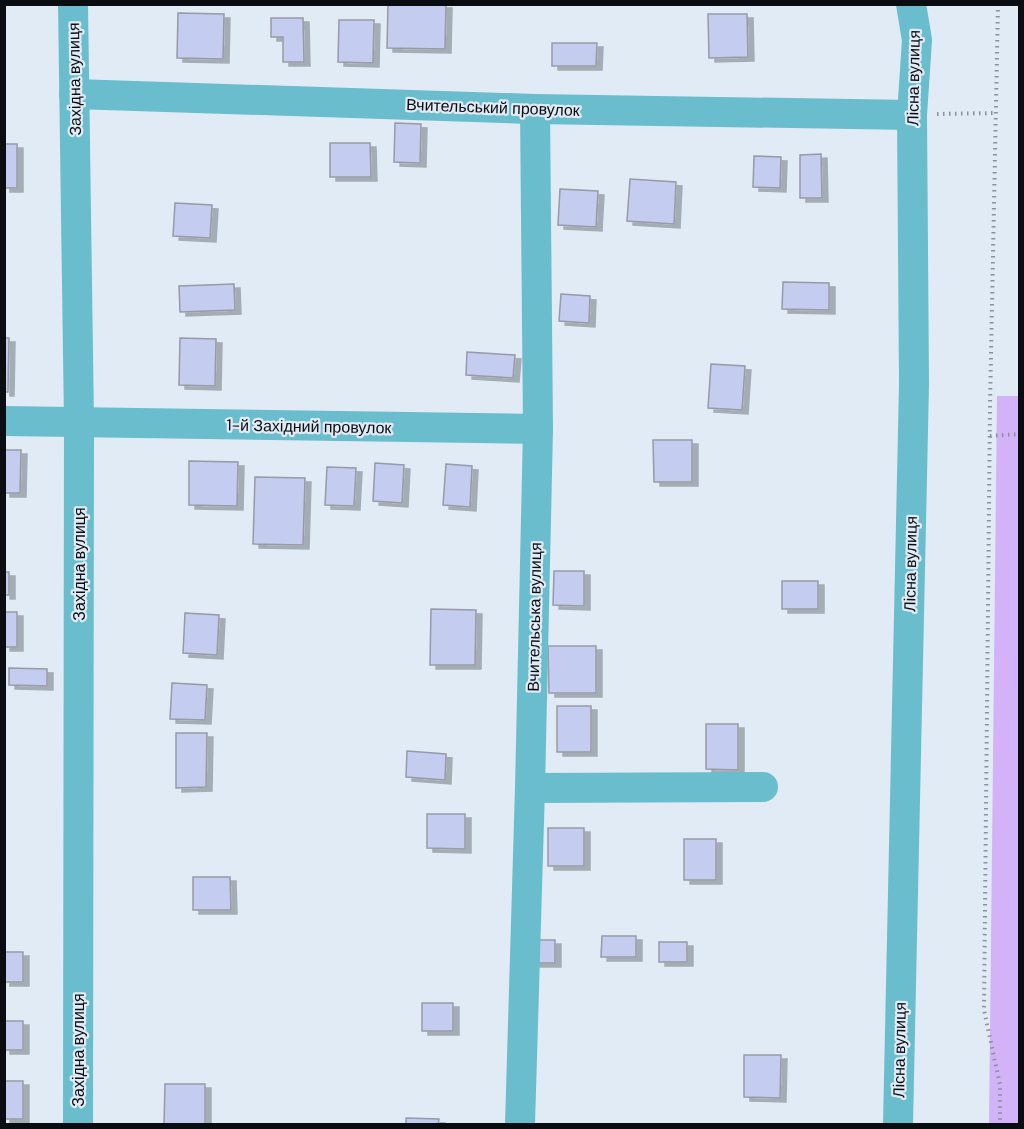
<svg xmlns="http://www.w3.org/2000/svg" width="1024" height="1129" font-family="'DM Sans',sans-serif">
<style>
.green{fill:#d4b2f8}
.building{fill:#c4ccf0;stroke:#979aa7;stroke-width:1.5;filter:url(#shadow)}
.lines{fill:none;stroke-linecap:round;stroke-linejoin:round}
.path{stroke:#8a9299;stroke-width:4;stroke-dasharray:1.5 4.5;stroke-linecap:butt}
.minor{stroke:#6abdcd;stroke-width:30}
.labels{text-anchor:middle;stroke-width:4.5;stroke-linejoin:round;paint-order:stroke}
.street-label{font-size:16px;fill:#090c10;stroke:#e0ebf5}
</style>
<defs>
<filter id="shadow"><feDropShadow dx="6" dy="4" stdDeviation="0" flood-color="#0004"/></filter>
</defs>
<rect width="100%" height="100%" fill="#e0ebf5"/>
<!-- green -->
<path class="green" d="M997 396H1020L1019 1124H989Z"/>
<!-- building -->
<g class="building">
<path d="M388 4H446L445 49 387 48Z"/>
<path d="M178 13 224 14 223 59 177 58Z"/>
<path d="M708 14H747L748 57 709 58Z"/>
<path d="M271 18H303L304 62H283V37H271Z"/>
<path d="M339 20H374L373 63 338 62Z"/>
<path d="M552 43H597L596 66H552Z"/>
<path d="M395 123 421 124 420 163 394 162Z"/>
<path d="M330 143H370L371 177H330Z"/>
<rect x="4" y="144" width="13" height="44"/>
<path d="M821 154 822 198H800V155Z"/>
<path d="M754 156 781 157 780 188 753 187Z"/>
<path d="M630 179 676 182 674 224 627 221Z"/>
<path d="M560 189 598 191 596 227 558 225Z"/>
<path d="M175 203 212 205 210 238 173 236Z"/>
<path d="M783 282 829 283V310L782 309Z"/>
<path d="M234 284 235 310 180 312 179 286Z"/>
<path d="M561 294 590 296 589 323 559 321Z"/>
<path d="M4 338H9L8 392H4Z"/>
<path d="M180 338 216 339 215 386 179 385Z"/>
<path d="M467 352 515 355 513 378 466 375Z"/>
<path d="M711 364 745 366 742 410 708 408Z"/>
<path d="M653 440H692V482H654Z"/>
<path d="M4 450H21L20 493H4Z"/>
<path d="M189 461 238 462 237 506 189 505Z"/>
<path d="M375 463 404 465 402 503 373 501Z"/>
<path d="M446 464 472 466 470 507 443 505Z"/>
<path d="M327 467 356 468 354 506 325 505Z"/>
<path d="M255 477 305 478 303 545 253 544Z"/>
<path d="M554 571H584V606L553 605Z"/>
<rect x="4" y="572" width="5" height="23"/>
<rect x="782" y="581" width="36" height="28"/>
<path d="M431 609 476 610 475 665H430Z"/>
<rect x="4" y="612" width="13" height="35"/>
<path d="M185 613 219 615 217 655 183 653Z"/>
<path d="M548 646H596V693H549Z"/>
<path d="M9 668 47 669V686L9 685Z"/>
<path d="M172 683 207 685 205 720 170 719Z"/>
<rect x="557" y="706" width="34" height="46"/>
<path d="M706 724H738V770L706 769Z"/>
<path d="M176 733H207L206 787 176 788Z"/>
<path d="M407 751 446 754 445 780 406 777Z"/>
<path d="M427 814H465V849L427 848Z"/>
<rect x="548" y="828" width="36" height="38"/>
<rect x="684" y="839" width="32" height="41"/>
<path d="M193 877H230L231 910H193Z"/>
<path d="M602 936H636V957H601Z"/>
<rect x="533" y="940" width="22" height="23"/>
<rect x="659" y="942" width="28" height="20"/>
<rect x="4" y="952" width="19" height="30"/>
<rect x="422" y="1003" width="31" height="28"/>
<rect x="4" y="1021" width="19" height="29"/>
<path d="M744 1055H781L780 1098 744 1097Z"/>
<rect x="4" y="1081" width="19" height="38"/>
<path d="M165 1084H205V1124H164Z"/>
<path d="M406 1118 439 1119 438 1124H406Z"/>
</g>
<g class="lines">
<!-- path -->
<g class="path">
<path d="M998 4 990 405 984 1010 1000 1085V1124"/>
<path d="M937 114 996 113"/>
<path d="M990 436 1020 434"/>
</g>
<!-- minor -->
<g class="minor">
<path d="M73 4 79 423 78 1124"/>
<path d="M74 94 535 109 912 115"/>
<path d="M4 421 538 429"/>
<path d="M530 788 763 787"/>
<path d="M520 1124 530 788 538 429 535 109"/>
<path d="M898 1124 914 384 912 115 917 40 911 4"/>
</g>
</g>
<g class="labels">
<!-- street labels -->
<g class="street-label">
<text transform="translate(913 78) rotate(-89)" y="6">Лісна вулиця</text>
<text transform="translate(74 79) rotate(-91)" y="6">Західна вулиця</text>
<text transform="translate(493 107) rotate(2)" y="6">Вчительський провулок</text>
<text transform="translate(309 426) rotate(1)" y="6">1-й Західний провулок</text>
<text transform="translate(79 564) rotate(-90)" y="6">Західна вулиця</text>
<text transform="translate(910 564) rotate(-89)" y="6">Лісна вулиця</text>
<text transform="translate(534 617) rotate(-89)" y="6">Вчительська вулиця</text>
<text transform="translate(78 1050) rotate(-90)" y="6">Західна вулиця</text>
<text transform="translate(899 1050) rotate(-89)" y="6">Лісна вулиця</text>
</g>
</g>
<!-- border -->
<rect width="1024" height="1129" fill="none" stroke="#090c10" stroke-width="12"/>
</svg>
